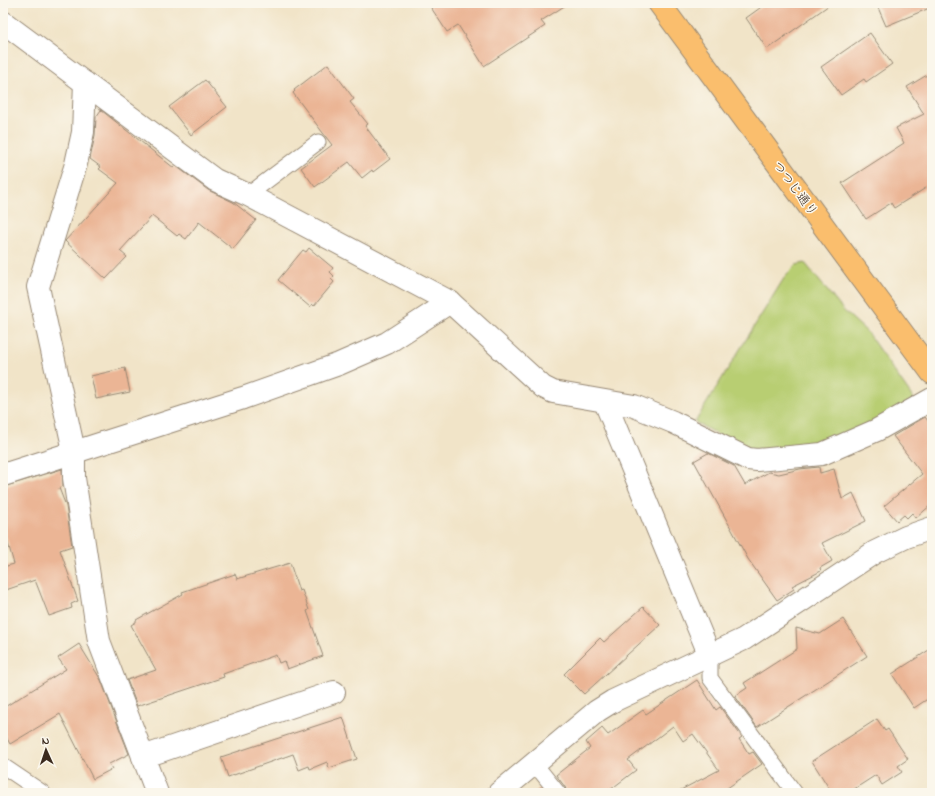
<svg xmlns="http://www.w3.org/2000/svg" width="935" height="796" font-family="'Indie Flower','Klee One',sans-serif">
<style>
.green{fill:#b8ce72;stroke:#7a7c48}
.building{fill:#ebb595}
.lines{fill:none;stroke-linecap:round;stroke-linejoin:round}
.service-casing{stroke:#968773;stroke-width:17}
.minor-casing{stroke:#968773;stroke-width:24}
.primary-casing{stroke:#968773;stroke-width:24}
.service{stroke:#fff;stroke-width:15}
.minor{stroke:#fff;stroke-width:22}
.primary{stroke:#fabe6d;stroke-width:22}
.labels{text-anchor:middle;stroke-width:3;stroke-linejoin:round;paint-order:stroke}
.street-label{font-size:13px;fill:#3b2a1e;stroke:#fbf7ec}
</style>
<rect width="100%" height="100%" fill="#fbf7ec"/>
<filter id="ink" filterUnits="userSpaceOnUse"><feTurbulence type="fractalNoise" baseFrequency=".025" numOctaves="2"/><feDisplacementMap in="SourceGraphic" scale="8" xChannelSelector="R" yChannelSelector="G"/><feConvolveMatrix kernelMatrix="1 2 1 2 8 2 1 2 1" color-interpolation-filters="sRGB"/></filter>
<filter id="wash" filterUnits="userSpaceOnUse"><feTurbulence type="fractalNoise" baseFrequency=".012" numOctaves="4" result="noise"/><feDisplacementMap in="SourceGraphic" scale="16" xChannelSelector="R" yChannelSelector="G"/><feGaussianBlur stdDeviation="0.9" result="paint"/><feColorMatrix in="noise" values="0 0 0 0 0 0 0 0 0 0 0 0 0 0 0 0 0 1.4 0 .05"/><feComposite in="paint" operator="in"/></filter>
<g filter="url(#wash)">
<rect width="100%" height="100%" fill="#f1e4c8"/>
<!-- green -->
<path class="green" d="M805 263 843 310 866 331 915 401 819 450 748 452 695 422 786 275 796 265Z"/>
<g id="blocks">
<!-- building -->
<g class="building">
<path d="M428 3H569L541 21 545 26 484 66 458 25 447 32Z"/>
<path d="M767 3H832L767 49 746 18Z"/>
<path d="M876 3H932V7L886 26Z"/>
<path d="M870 33 892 64 866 82 864 79 841 95 821 67Z"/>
<path d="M328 64 354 99 350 102 368 124 365 126 390 159 373 172 372 170 362 178 349 162 315 187 301 168 332 145 293 93 295 91 294 90Z"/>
<path d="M932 72V184L894 208 891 203 866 219 842 183 904 143 896 128 924 114 907 87Z"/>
<path d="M205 80 227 107 191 135 169 107Z"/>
<path d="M101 110 174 168 176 166 208 190 233 202 256 220 233 249 199 222 186 239 179 234 177 236 152 216 120 251 127 257 106 279 65 241 118 183 99 169 101 167 90 159 95 135 96 117Z"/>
<path d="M309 248 333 268 330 272 334 276 331 279 334 282 314 306 312 304 310 307 278 280 303 250 306 252Z"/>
<path d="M125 368 130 392 96 399 91 376Z"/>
<path d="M925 417 932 426V504L916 518 912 513 907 518 904 515 897 521 884 506 922 474 893 436Z"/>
<path d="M708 453 734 466 745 485 769 472 779 474 800 469 819 467 820 473 834 469 842 499 853 493 866 521 822 543 832 561 820 568 821 571 792 586 794 589 777 600 748 559 694 461Z"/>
<path d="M62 469 63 486 59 488 66 506 72 546 60 550 78 601 71 604 72 608 49 616 35 580 3 591V567L14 564 3 526V487Z"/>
<path d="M290 563 299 591 302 590 309 610 307 611 323 656 287 669 284 661 279 663 276 655 223 674 224 677 137 706 127 680 156 670 131 625 136 622V620L183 594 182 592 235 574 237 579Z"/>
<path d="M643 607 660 625 584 694 564 674 600 638 604 642Z"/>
<path d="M843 619 867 656 757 727 735 696 747 688 744 683 797 649 796 628 820 634Z"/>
<path d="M79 644 101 680 129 754 109 764 112 769 93 779 60 714 10 744 3 731V708L66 669 58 658Z"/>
<path d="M932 648V696L914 708 892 674Z"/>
<path d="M697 680 716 710 720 707 742 737 739 739 749 754 753 752 762 764 720 793H675L719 770 693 734 683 741 673 726 628 760 636 770 606 793H567L565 787 556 775 590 748 586 742 602 728 608 735 643 710 646 714Z"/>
<path d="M343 717 357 759 329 768 327 762 310 769 309 766 299 770 293 754 228 777 221 757Z"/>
<path d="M877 719 885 731 888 729 908 759 898 766 902 772 882 785 876 775 848 793H832L812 761Z"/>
<path d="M541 787 546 793H534Z"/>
</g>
</g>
</g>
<g filter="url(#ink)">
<use href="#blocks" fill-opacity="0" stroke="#968773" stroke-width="1"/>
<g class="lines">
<defs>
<g id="service">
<path d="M248 195 318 142"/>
<path d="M710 656V678L795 793"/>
<path d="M534 763 558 793"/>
<path d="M3 766 43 793"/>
</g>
<g id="minor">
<path d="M3 22 215 180 248 195 450 302 543 387 553 392 634 406 673 422 748 459 757 460 822 454 877 430 932 399"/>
<path d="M85 83 83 132 76 164 38 287 74 451V478L99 641 157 793"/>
<path d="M605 402 710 656"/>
<path d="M3 475 243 398 339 364 387 343 450 302"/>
<path d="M143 757 334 692"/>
<path d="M499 793 597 711 613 701 744 639 875 552 906 537 932 528"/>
</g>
<path id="primary" d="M659 3 932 373"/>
</defs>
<!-- service casing -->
<use href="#service" class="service-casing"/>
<!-- minor casing -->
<use href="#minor" class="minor-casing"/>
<!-- primary casing -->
<use href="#primary" class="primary-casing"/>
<!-- service -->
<use href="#service" class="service"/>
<!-- minor -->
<use href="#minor" class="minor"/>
<!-- primary -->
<use href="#primary" class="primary"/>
</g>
</g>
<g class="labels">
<!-- street labels -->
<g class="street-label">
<text transform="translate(796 188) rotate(53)" y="5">つつじ通り</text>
</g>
</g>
<!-- margin -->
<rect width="935" height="796" fill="none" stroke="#fbf7ec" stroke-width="16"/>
<!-- north arrow -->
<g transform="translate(46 750) rotate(357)" stroke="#fbf7ec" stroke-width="3" paint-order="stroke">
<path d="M0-3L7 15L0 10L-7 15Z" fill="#3b2a1e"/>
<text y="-6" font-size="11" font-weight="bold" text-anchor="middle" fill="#3b2a1e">N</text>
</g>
</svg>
